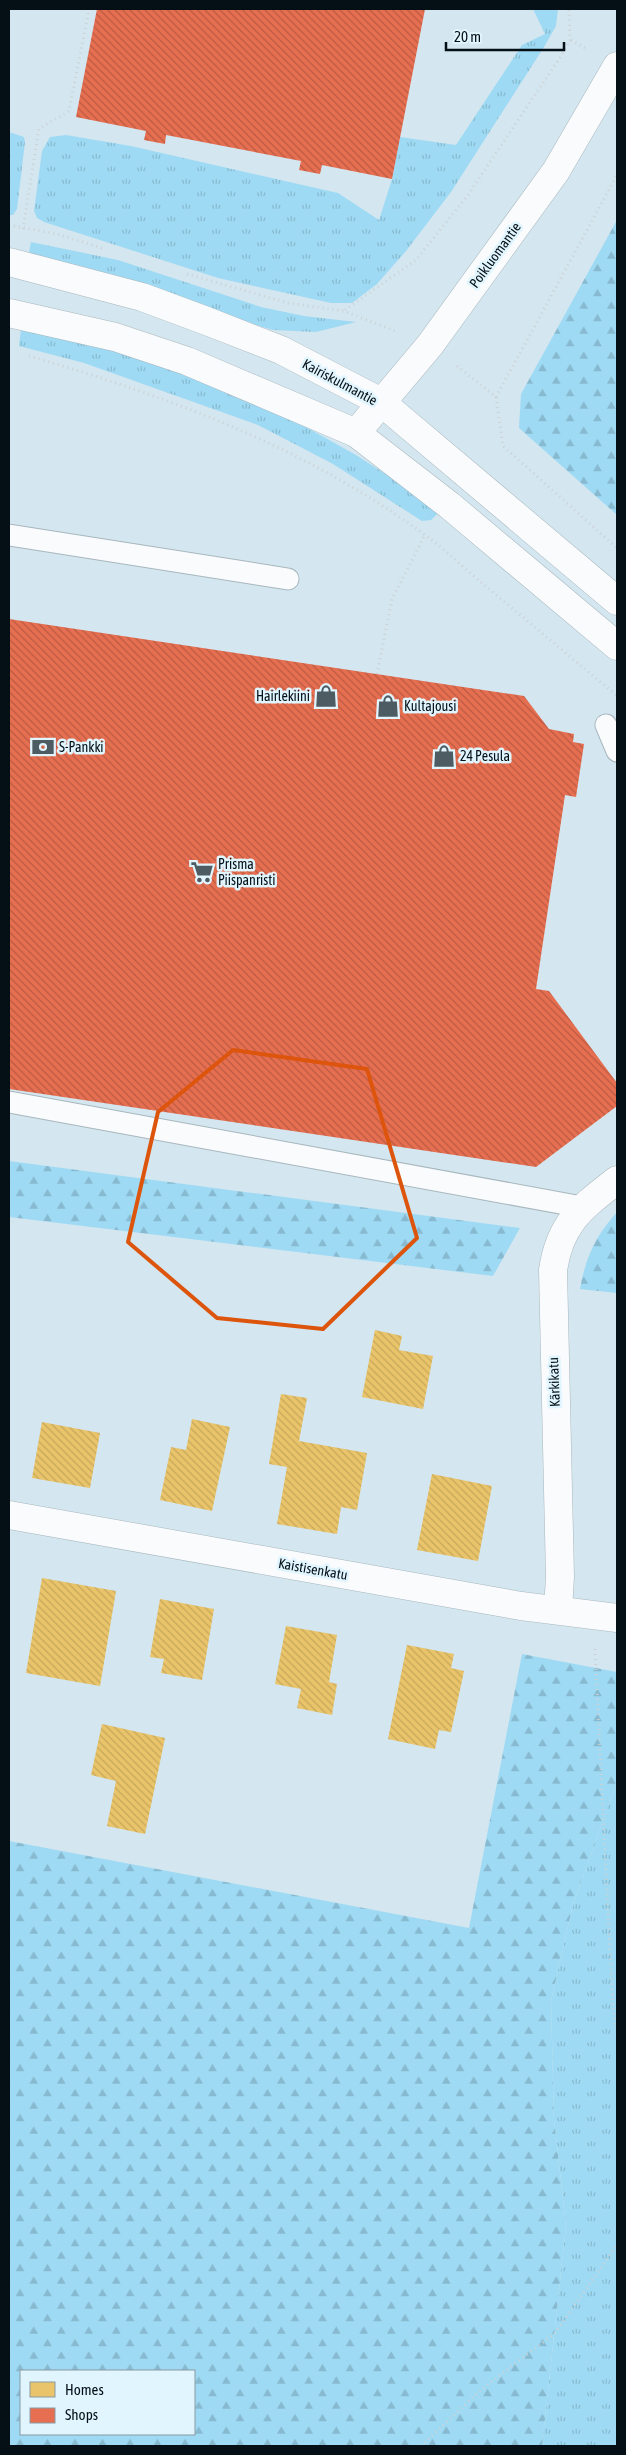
<svg xmlns="http://www.w3.org/2000/svg" width="626" height="2455" font-family="'Asap Condensed',sans-serif">
<style>
.grass{fill:url(#grass-tufts)}
.forest{fill:url(#forest-firs);fill-rule:evenodd}
.homes{fill:url(#homes-back-hatch)}
.shops{fill:url(#shops-back-hatch)}
.lines{fill:none;stroke-linecap:round;stroke-linejoin:round}
.service-casing{stroke:#a8b7be;stroke-width:23}
.minor-casing{stroke:#a8b7be;stroke-width:29}
.tertiary-casing{stroke:#a8b7be;stroke-width:29}
.path{stroke:#ccd2d4;stroke-width:3;stroke-dasharray:1 4;stroke-linecap:butt}
.service{stroke:#f9fbfd;stroke-width:21}
.minor{stroke:#f9fbfd;stroke-width:28}
.tertiary{stroke:#f9fbfd;stroke-width:28}
.marked{fill:none;stroke:#dd550c;stroke-width:4;stroke-linejoin:round}
.labels{text-anchor:middle;stroke-width:5;stroke-linejoin:round;paint-order:stroke}
.street-label{font-size:14px;fill:#051016;stroke:#e1f5ff}
.poi-label{font-size:14px;fill:#051016;stroke:#e1f5ff;text-anchor:start}
</style>
<defs>
<pattern id="grass-tufts" width="24" height="20" patternUnits="userSpaceOnUse" patternTransform="scale(1.25)"><rect width="24" height="20" fill="#9fdaf4"/><path d="M3 7l-1-3M5 7V3M7 7l1-3M15 17l-1-3M17 17v-4M19 17l1-3" fill="none" stroke="#87bad0"/></pattern>
<pattern id="forest-firs" width="22" height="20" patternUnits="userSpaceOnUse" patternTransform="scale(1.25)"><rect width="22" height="20" fill="#9fdaf4"/><path d="M5 1l3.5 6h-7zM16 11l3.5 6h-7z" fill="#87bad0"/></pattern>
<pattern id="homes-back-hatch" width="6" height="6" patternUnits="userSpaceOnUse" patternTransform="scale(1.25)"><rect width="6" height="6" fill="#e9c46a"/><path d="M-1 5l2 2M0 0l6 6M5-1l2 2" fill="none" stroke="#c6a75b"/></pattern>
<pattern id="shops-back-hatch" width="6" height="6" patternUnits="userSpaceOnUse" patternTransform="scale(1.25)"><rect width="6" height="6" fill="#e76f51"/><path d="M-1 5l2 2M0 0l6 6M5-1l2 2" fill="none" stroke="#b95a42"/></pattern>
</defs>
<rect width="100%" height="100%" fill="#d4e6ef"/>
<!-- grass -->
<g class="grass">
<path d="M533 9H558L556 26 544 47 451 192 406 251 377 284 352 303H331L218 278 44 222 37 218 34 211 42 151 50 137 66 135 131 146 338 193 379 220 392 179 400 137 456 145 522 45 545 34Z"/>
<path d="M9 132 24 137 25 142 17 209 13 215H9Z"/>
<path d="M31 242 118 260 261 307 304 316 356 322 316 332 273 330 28 258Z"/>
<path d="M21 329 91 342 171 366 270 407 356 455 441 510 431 520 422 521 333 464 258 425 84 363 19 346Z"/>
<path d="M617 1782V2446H542L566 2226 554 2119 551 2001 573 1904Z"/>
</g>
<!-- forest -->
<g class="forest">
<path d="M617 220V515L519 428 521 394Z"/>
<path d="M9 1161 520 1228 493 1276 9 1217Z"/>
<path d="M617 1212V1293L580 1289C586 1256 595 1237 617 1212Z"/>
<path d="M522 1654 617 1672V1782L573 1904 551 2001 554 2119 566 2226 542 2446H9V1841L469 1928ZM21 2371H194V2434H21Z"/>
</g>
<!-- homes -->
<g class="homes">
<path d="M375 1330 402 1336 399 1350 433 1356 423 1409 362 1397Z"/>
<path d="M281 1394 307 1398 299 1441 367 1453 357 1510 341 1507 337 1534 277 1524 287 1467 269 1464Z"/>
<path d="M192 1419 230 1427 212 1511 160 1500 171 1447 186 1450Z"/>
<path d="M42 1422 100 1433 90 1488 32 1478Z"/>
<path d="M432 1474 492 1486 478 1561 417 1550Z"/>
<path d="M42 1578 116 1591 100 1686 26 1673Z"/>
<path d="M160 1599 214 1609 202 1680 161 1673 164 1659 150 1657Z"/>
<path d="M286 1626 337 1635 329 1682 337 1684 332 1715 297 1708 301 1689 275 1684Z"/>
<path d="M407 1645 454 1654 451 1668 464 1671 451 1732 439 1730 435 1749 388 1739Z"/>
<path d="M102 1724 165 1738 145 1834 107 1826 116 1781 91 1775Z"/>
</g>
<!-- shops -->
<g class="shops">
<path d="M97 9H425L392 179 322 165 320 174 299 170 301 161 166 135 165 144 144 140 146 131 76 117Z"/>
<path d="M9 619 524 696 549 729 574 734 573 742 584 744 576 797 565 795 536 989 549 991 617 1083V1106L536 1167 9 1089Z"/>
</g>
<g class="lines">
<defs>
<g id="service">
<path d="M9 535 288 579"/>
<path d="M606 725 617 751"/>
<path d="M9 1102 582 1207"/>
</g>
<g id="minor">
<path d="M9 1515 521 1606 617 1618"/>
<path d="M558 1610 560 1577 553 1270C560 1223 581 1208 617 1180"/>
</g>
<g id="tertiary">
<path d="M9 262 142 297 204 320 281 350 381 402 617 601"/>
<path d="M9 313 115 337 187 361 356 433 449 505 617 646"/>
<path d="M356 433 430 345 556 171 617 66"/>
</g>
</defs>
<!-- service casing -->
<use href="#service" class="service-casing"/>
<!-- minor casing -->
<use href="#minor" class="minor-casing"/>
<!-- tertiary casing -->
<use href="#tertiary" class="tertiary-casing"/>
<!-- path -->
<g class="path">
<path d="M571 40 587 49"/>
<path d="M9 225 57 234 105 249"/>
<path d="M23 229 39 129C49 121 59 119 69 111L89 9"/>
<path d="M187 274 288 303 344 311 398 332"/>
<path d="M345 310 416 260 468 195 563 53 570 40 569 9"/>
<path d="M29 356C170 397 305 447 425 535 447 551 467 571 488 588 531 624 573 659 616 695"/>
<path d="M457 366 496 397 503 446 617 548"/>
<path d="M496 397 617 175"/>
<path d="M377 674 392 599 425 535"/>
<path d="M595 1649 608 1913 613 2004 617 2033"/>
<path d="M421 2446 481 2390 555 2333 617 2245"/>
</g>
<!-- service -->
<use href="#service" class="service"/>
<!-- minor -->
<use href="#minor" class="minor"/>
<!-- tertiary -->
<use href="#tertiary" class="tertiary"/>
</g>
<!-- marked area -->
<path class="marked" d="M233 1050 367 1069 417 1238 323 1329 217 1318 128 1242 158 1112Z"/>
<!-- icons -->
<defs>
<symbol id="shop-bare" viewBox="-9 -9 18 18"><path d="M-5-2.5h2.3a2.7 3.5 0 0 1 5.4 0H5L5.5 6h-11ZM-1.5-2.5h3a1.5 2.3 0 0 0-3 0Z" fill="#4d5b62" stroke="#e1f5ff" stroke-width="2.5" paint-order="stroke"/></symbol>
<symbol id="bank-bare" viewBox="-9 -9 18 18"><path d="M-6-4H6V4H-6ZM0-2.3a2.3 2.3 0 1 0 0 4.6a2.3 2.3 0 1 0 0-4.6Z" fill="#4d5b62" stroke="#e1f5ff" stroke-width="2.5" paint-order="stroke"/></symbol>
<symbol id="supermarket-bare" viewBox="-9 -9 18 18"><path d="M-6-5.5h2.5l.6 2H6L4.5 2H-2.5L-4.4-4H-6ZM-1.5 3.2a1.3 1.3 0 1 0 .1 0ZM3 3.2a1.3 1.3 0 1 0 .1 0Z" fill="#4d5b62" stroke="#e1f5ff" stroke-width="2.5" paint-order="stroke"/></symbol>
</defs>
<g fill-rule="evenodd">
<use href="#shop-bare" x="310" y="680" width="32" height="32"/>
<use href="#shop-bare" x="372" y="690" width="32" height="32"/>
<use href="#bank-bare" x="27" y="731" width="32" height="32"/>
<use href="#shop-bare" x="428" y="740" width="32" height="32"/>
<use href="#supermarket-bare" x="186" y="856" width="32" height="32"/>
</g>
<g class="labels">
<!-- street labels -->
<g class="street-label">
<text transform="translate(495 255) rotate(-54)" y="5">Poikluomantie</text>
<text transform="translate(340 382) rotate(28)" y="5">Kairiskulmantie</text>
<text transform="translate(554 1382) rotate(-92)" y="5">Kärkikatu</text>
<text transform="translate(313 1569) rotate(10)" y="5">Kaistisenkatu</text>
</g>
<!-- poi labels -->
<g class="poi-label">
<text x="310" y="701" text-anchor="end">Hairlekiini</text>
<text x="404" y="711">Kultajousi</text>
<text x="59" y="752">S-Pankki</text>
<text x="460" y="761">24 Pesula</text>
<text x="218" y="869">Prisma<tspan x="218" dy="16">Piispanristi</tspan></text>
</g>
</g>
<!-- border -->
<rect width="626" height="2455" fill="none" stroke="#051016" stroke-width="20"/>
<!-- legend -->
<rect x="20" y="2370" width="175" height="65" fill="#e1f5ff" stroke="#8999a2"/>
<rect x="30" y="2382" width="25" height="15" fill="#e9c46a" stroke="#8999a2"/>
<text x="65" y="2395" font-size="15" fill="#051016">Homes</text>
<rect x="30" y="2408" width="25" height="15" fill="#e76f51" stroke="#8999a2"/>
<text x="65" y="2420" font-size="15" fill="#051016">Shops</text>
<!-- scale -->
<path d="M446 42v8h118v-8" fill="none" stroke="#051016" stroke-width="2.5"/>
<text x="454" y="42" font-size="15" fill="#051016" stroke="#e1f5ff" stroke-width="4" paint-order="stroke">20 m</text>
</svg>
